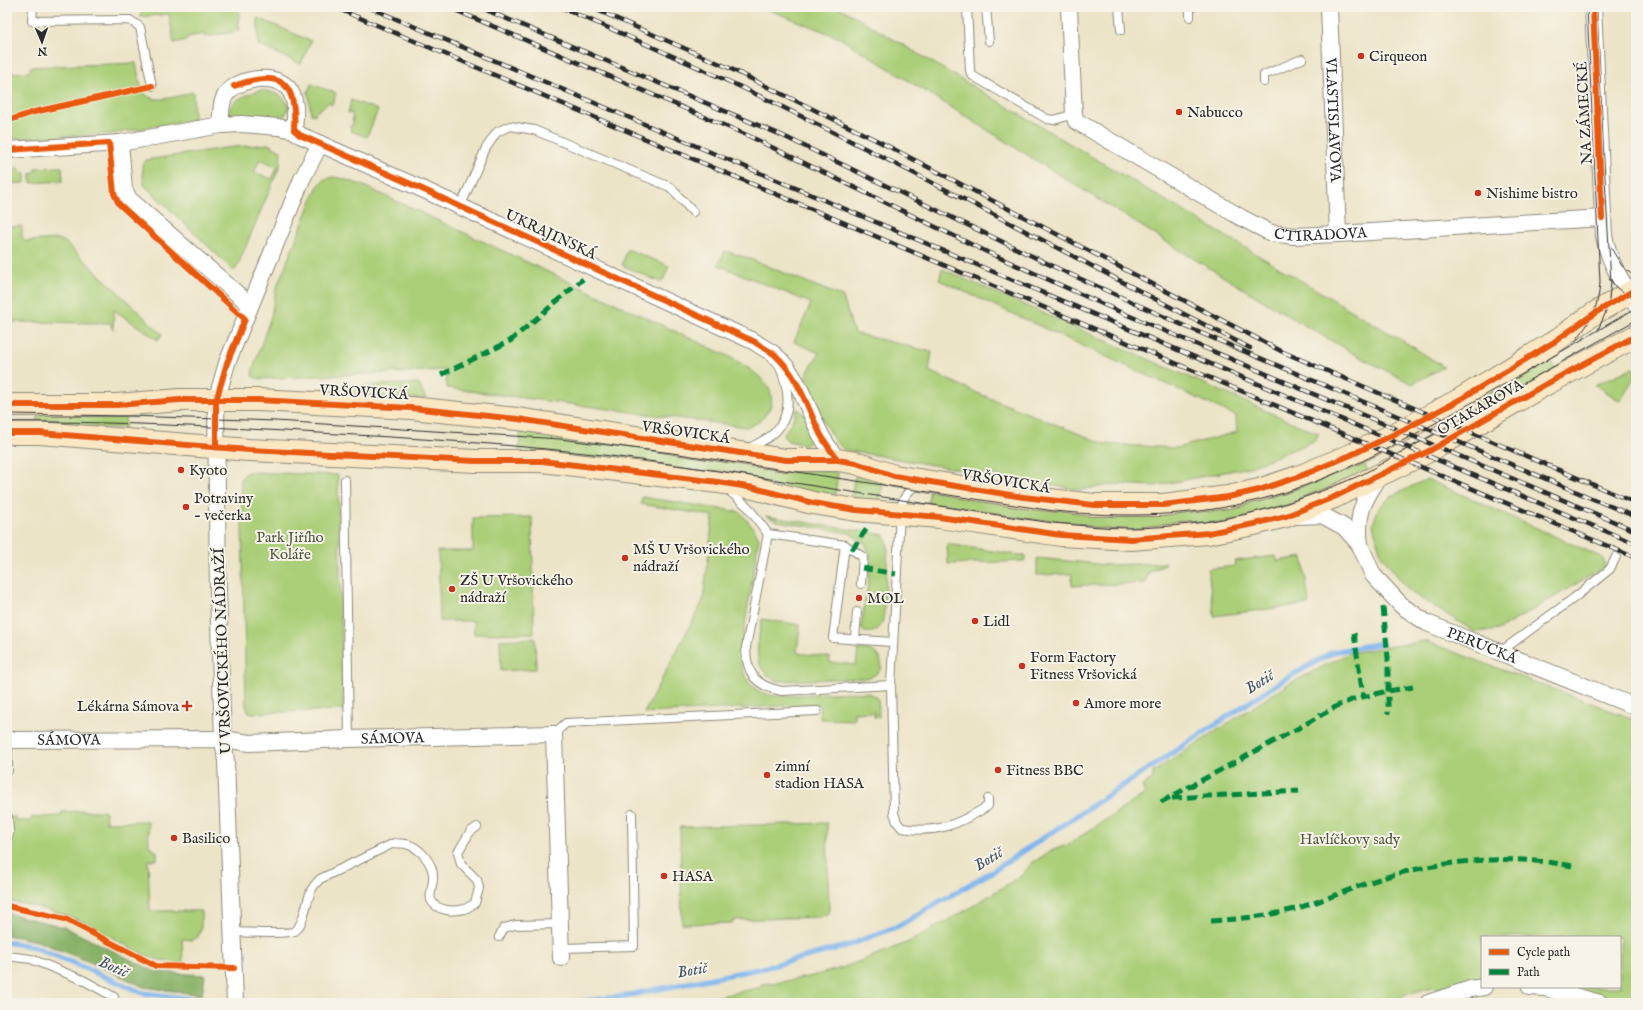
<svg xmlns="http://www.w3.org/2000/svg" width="1643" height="1010" font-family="'IM FELL English',serif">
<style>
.green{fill:#abcf78;stroke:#6b7d52;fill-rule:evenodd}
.forest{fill:#88b268;stroke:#5a6e4a}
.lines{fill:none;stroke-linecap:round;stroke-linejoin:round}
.stream{stroke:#80b5ee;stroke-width:5.5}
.service-casing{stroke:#8c8879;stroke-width:10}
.minor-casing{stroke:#8c8879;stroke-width:18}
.secondary-casing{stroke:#8c8879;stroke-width:24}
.service{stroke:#fff;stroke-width:8}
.minor{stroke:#fff;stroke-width:16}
.secondary{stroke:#fae7c3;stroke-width:22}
.tram{stroke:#2b2b2b;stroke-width:1}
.rail-casing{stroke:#2b2b2b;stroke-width:4.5}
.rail{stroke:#f7f3e8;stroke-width:3;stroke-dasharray:9;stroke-linecap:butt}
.quiet{stroke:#00873e;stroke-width:5;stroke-dasharray:10 5;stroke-linecap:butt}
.cycleway-casing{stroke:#f7f3e8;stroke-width:8}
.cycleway{stroke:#e8590c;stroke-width:6}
.poi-dot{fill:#c8321e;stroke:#f7f3e8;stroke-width:1.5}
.labels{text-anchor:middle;stroke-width:4;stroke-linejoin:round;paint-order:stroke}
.poi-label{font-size:15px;fill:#2b2b2b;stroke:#f7f3e8;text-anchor:start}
.street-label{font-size:15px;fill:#2b2b2b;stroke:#f7f3e8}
.park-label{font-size:15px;fill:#4b543e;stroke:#f7f3e8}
.water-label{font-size:16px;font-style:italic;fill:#445466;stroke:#f7f3e8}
</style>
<rect width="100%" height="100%" fill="#f7f3e8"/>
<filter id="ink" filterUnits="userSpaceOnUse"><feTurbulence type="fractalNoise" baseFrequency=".025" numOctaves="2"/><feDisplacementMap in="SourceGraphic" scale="8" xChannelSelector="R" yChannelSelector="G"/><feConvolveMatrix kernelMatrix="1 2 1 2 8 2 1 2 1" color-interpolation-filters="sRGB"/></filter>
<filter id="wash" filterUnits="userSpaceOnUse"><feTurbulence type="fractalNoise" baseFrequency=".012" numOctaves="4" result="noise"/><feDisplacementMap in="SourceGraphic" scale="16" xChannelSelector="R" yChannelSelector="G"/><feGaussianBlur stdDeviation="0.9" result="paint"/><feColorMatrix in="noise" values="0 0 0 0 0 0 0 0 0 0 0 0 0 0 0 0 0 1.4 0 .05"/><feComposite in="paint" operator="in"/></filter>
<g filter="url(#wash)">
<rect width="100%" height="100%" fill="#ece4c7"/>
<!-- green -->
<g class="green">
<path d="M144 7H240L238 31 205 37 204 34 187 37V40L174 43 169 14 140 17Z"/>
<path d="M762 7H839L1408 344 1444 367 1412 384 1358 356 1292 318 1181 251 840 38Z"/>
<path d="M258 18 311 41 301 64 258 45Z"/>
<path d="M136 63C138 71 139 83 143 91 152 107 179 95 193 92L194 120 110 134 7 139V109H11L10 73 30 72V67Z"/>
<path d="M311 84 336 93 333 103 331 105 329 102 315 113V115L311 114 308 92Z"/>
<path d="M261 90C273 92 296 98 285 115L281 117 264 115 232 116 228 114C231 98 248 95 261 90Z"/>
<path d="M351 100 378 110 367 137 351 131 350 126 353 125 352 113H348Z"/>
<path d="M268 144 281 151 280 166 237 267 235 270H233L144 185 142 165 146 160 225 148ZM260 159 277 167 272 179 254 172Z"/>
<path d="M62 167 63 181 31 183V173L35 172 36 168Z"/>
<path d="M7 168H19L21 172 25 173V183L7 184Z"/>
<path d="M332 177 340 178 362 185 728 356C747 367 786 387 766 414 761 421 755 425 746 427L447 388 445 370 259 379 252 376 253 369 271 316 276 289 317 188 323 180Z"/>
<path d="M22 226V237L26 241 59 239 65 242 162 334 158 340 114 310 113 330 110 323 7 322V227Z"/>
<path d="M627 249 669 266 664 279 660 282 622 265Z"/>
<path d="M725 251 748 258 843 297 854 333 932 352 929 371 982 395 1105 444 1177 448 1237 432 1236 416 939 280 942 269 1319 434 1314 441 1250 467 1154 486 1117 484 1080 490 845 450C827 439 814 397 805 377L819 353 794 342 811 303 718 265Z"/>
<path d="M1547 354 1556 371 1481 415 1470 400Z"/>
<path d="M1632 368 1636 370V374L1620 401 1595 385Z"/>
<path d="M418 383 426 399 324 393 323 388Z"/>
<path d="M797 409C808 413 810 429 812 439L806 445 788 441 784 437V434L792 422Z"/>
<path d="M38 410 126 412 125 428 38 426Z"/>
<path d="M521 426 838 473 835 495 519 452Z"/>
<path d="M1361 458 1370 475 1336 491 1231 522 1127 532 927 509 930 488 1128 512Z"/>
<path d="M247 472 338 475 343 710 252 713 248 711 246 706 241 478Z"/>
<path d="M855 476 883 480 880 502 851 497Z"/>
<path d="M1427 479 1603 558 1605 567 1500 629 1475 632 1409 591 1381 555 1373 525 1378 509 1390 497Z"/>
<path d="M642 497 740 512 755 530 759 538 740 655C741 671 748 689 766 694 776 697 786 696 797 695 820 694 845 691 868 693L878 698 879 717H874V712L854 713V720L820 719 819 704 644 713 703 601 713 516 641 504Z"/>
<path d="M766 516 885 535 888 547 884 613C883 625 879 634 864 632L861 626 868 585 870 563V555L865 543 849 533 777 521Z"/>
<path d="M532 517 534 633 474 634V621H440L438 551H473V518Z"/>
<path d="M947 544 1025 556V561L948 564Z"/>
<path d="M1276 556 1277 561 1303 557 1309 604 1214 616 1208 569 1235 566 1234 561Z"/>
<path d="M1037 558 1108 565 1166 563 1164 566 1150 571 1144 583 1072 586V574L1037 575Z"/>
<path d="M762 619 800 625 797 653 829 657V662L856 665 858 650 861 649C874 650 883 654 881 669L875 675 866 678 777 681C749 667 758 644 762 619Z"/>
<path d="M535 638 536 669 501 671 500 640Z"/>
<path d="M1425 641 1636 720V1003H1622L1566 987H1620V937H1482V979L1468 981 1445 990 1432 987 1404 995 1394 1003H690L761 987V984L769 983 771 984 812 976 842 968 909 942 968 909 1022 875 1033 862 1053 850 1067 845 1145 794 1142 786 1153 778V772L1287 685 1349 653Z"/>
<path d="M80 811H105L106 822 148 821 149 847H153V851H157V860H148L150 911H201V929L198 937 191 940 182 939 183 964C174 962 164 961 156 959 132 951 111 936 90 925 63 913 36 906 7 901V817H15V821H31L32 817 41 818V817L61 816 62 812Z"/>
<path d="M827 823 829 913 819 917 734 920 733 923 682 924 680 827Z"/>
</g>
<!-- forest -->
<path class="forest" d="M7 913 64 927 156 972 205 975 202 995 144 987 92 963 37 941 7 935Z"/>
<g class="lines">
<!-- stream -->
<g class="stream">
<path d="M7 942 35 947 143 993 214 1002"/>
<path d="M568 1003 619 997 763 968 847 946 898 926 993 871 1280 682 1333 652 1382 643"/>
</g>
</g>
</g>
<g filter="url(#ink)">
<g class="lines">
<defs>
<g id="service">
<path d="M33 7 32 21 130 20 140 27 152 86"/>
<path d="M967 7 970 70 971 74 973 76 1047 119 1054 120 1074 114"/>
<path d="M986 7 989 41"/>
<path d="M1119 7 1121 30"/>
<path d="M1190 7V17"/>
<path d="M1264 82V75L1302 59"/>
<path d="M460 207 486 148 497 132 510 126 534 130 670 187 693 212"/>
<path d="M747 449C756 444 767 440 774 433 793 415 789 389 780 367"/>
<path d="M345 480 349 739"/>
<path d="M918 484C906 492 902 499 900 513L891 685 894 813 897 822 902 828C937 834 959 824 988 806V799"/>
<path d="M727 489 748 507 768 534 845 545 833 638 892 642"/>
<path d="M768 534 746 647C746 673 755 686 782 691L891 685"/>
<path d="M845 545 863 557 861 584"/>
<path d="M855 639 857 612"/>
<path d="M1500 652 1574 598 1610 569 1616 557"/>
<path d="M554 734 566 723 817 711"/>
<path d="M8 740V771"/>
<path d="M8 817 9 834"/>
<path d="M234 932C245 932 287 935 295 931 303 926 307 900 311 891 313 886 316 883 320 879L394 843C398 844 403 843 406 844 420 847 434 864 433 878 433 885 429 894 431 900 436 911 454 912 464 909 468 908 472 905 475 903L479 888 477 880 461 864 458 852 470 832 477 827"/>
<path d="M499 937 504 928 515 925 560 924"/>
<path d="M561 948 634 946 632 814"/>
<path d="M7 956 31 959 83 980 114 997 116 1003"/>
</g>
<g id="minor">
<path id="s1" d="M1069 7 1074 114 1076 121 1242 218 1271 233 1294 236 1338 234 1602 218"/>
<path id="s2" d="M1329 7 1338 234"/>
<path d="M1593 7 1604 236C1609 263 1622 282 1636 304"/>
<path d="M221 125C221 116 220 106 224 98 233 78 274 72 288 88 298 100 295 117 294 130"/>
<path d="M120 143 124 189 129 199 250 305"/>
<path d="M7 150 120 143 221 125 242 124 278 127 294 130 300 135 422 189 755 342C761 347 769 350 775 355 797 375 805 401 817 427 822 439 830 450 838 460"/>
<path id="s3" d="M1295 516 1322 515 1344 527 1360 545 1373 575 1402 606 1427 623 1636 707"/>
<path d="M1360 545C1356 515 1363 499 1381 475"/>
<path id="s4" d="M7 740 223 739 250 743 349 739 554 734 561 958"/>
<path d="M1530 987 1545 988 1600 1003"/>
<path d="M235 1003 226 761 223 739 218 594 216 401 227 363 245 319 302 179 320 144"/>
<path d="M1428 1003 1470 989 1484 987"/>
</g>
<g id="secondary">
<path d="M7 405H117L180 400H258L411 408 518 419 786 460H838L856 463 894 476 1023 497 1094 505H1163L1228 497 1259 490 1298 477 1351 455 1405 429 1461 399 1554 342 1595 313 1636 289"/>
<path d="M7 433H40L249 450 475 461H542L718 482 754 488 813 503 856 510 939 517 1061 535 1131 539 1208 533 1254 524 1286 516 1334 497 1431 450 1546 384 1636 336"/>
</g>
</defs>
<!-- service casing -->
<use href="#service" class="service-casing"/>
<!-- minor casing -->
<use href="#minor" class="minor-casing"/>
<!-- secondary casing -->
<use href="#secondary" class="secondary-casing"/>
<!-- service -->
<use href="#service" class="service"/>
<!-- minor -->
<use href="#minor" class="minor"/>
<!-- secondary -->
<use href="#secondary" class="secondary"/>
<!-- tram -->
<g class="tram">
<path d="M1597 7 1604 161 1611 282 1608 307 1598 330"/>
<path d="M1611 248 1622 266 1636 278"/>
<path d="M1609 279 1618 289 1636 299"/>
<path d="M1576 340C1591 322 1599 305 1600 282L1587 7"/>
<path d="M7 414 129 416 276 421 560 439 672 453 1054 511C1124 518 1194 517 1262 499 1323 483 1374 456 1430 426 1499 388 1568 348 1636 308"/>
<path d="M7 422C111 421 215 427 319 433 414 438 509 444 603 455 754 474 903 502 1053 523 1078 525 1103 528 1129 528 1214 527 1286 508 1363 474L1636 320"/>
</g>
<defs>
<g id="rail">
<path d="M334 7 1636 558"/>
<path d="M368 7 1636 544"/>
<path d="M448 7 749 136 987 252 1118 311 1636 531"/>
<path d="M479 7 779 134 1061 270 1189 328 1636 517"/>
<path d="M560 7C630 37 700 67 768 100 931 179 1089 266 1250 348"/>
<path d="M590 7 725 66 880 142 1283 352 1636 503"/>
</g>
</defs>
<!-- rail casing -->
<use href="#rail" class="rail-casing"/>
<!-- rail -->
<use href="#rail" class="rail"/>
<!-- quiet -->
<g class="quiet">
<path d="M441 375 510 341 583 279"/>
<path d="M852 550 868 527"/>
<path d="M862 568 896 574"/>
<path d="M1383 607 1388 658V714"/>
<path d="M1354 633 1363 697"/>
<path d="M1172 798 1299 791"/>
<path d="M1161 802 1295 730 1337 706 1354 699 1388 691 1413 687"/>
<path d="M1211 921C1240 919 1267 916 1295 909 1332 898 1367 881 1404 872 1459 859 1517 855 1572 866"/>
</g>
<defs>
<g id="cycleway">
<path d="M1593 7 1602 218"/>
<path d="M234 86C281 69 297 81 294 130L300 135 422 189 755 342C761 347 769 350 775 355 797 375 805 401 817 427 822 439 830 450 838 460"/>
<path d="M7 121 34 112 152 86"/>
<path d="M7 150 109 143 114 194 119 204 245 319 227 363 216 401V447"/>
<path d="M7 405H117L180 400H258L411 408 518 419 786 460H838L856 463 894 476 1023 497 1094 505H1163L1228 497 1259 490 1298 477 1351 455 1405 429 1461 399 1554 342 1595 313 1636 289"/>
<path d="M7 433H40L249 450 475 461H542L718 482 754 488 813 503 856 510 939 517 1061 535 1131 539 1208 533 1254 524 1286 516 1334 497 1431 450 1546 384 1636 336"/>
<path d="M7 906 65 919 156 966 234 968"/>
</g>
</defs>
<!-- cycleway casing -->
<use href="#cycleway" class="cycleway-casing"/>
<!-- cycleway -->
<use href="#cycleway" class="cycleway"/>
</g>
</g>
<!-- markers -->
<g class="poi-dot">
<circle cx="1361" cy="56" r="4"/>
<circle cx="1179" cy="112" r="4"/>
<circle cx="1478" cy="193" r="4"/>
<circle cx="181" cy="470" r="4"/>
<circle cx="186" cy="507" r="4"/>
<circle cx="625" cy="558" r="4"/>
<circle cx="452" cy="589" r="4"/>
<circle cx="859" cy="598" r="4"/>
<circle cx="975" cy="621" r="4"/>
<circle cx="1022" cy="666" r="4"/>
<circle cx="1076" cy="703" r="4"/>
<path d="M185 700h4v4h4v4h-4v4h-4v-4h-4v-4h4z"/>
<circle cx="998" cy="770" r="4"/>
<circle cx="767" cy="775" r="4"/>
<circle cx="174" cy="838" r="4"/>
<circle cx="664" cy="876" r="4"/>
</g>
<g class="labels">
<!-- poi labels -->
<g class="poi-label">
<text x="1369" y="61">Cirqueon</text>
<text x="1187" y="117">Nabucco</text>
<text x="1486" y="198">Nishime bistro</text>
<text x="189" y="475">Kyoto</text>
<text x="194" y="503">Potraviny<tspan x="194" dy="17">- večerka</tspan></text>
<text x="633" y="554">MŠ U Vršovického<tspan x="633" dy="17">nádraží</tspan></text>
<text x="460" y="585">ZŠ U Vršovického<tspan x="460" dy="17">nádraží</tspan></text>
<text x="867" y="603">MOL</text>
<text x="983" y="626">Lidl</text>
<text x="1030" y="662">Form Factory<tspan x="1030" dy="17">Fitness Vršovická</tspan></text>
<text x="1084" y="708">Amore more</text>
<text x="179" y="711" text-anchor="end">Lékárna Sámova</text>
<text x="775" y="771">zimní<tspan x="775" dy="17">stadion HASA</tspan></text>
<text x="1006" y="775">Fitness BBC</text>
<text x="182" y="843">Basilico</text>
<text x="672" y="881">HASA</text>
</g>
<!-- street labels -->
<g class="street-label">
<text transform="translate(1584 113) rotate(-93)" y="5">NA ZÁMECKÉ</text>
<text dy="5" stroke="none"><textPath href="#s2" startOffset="113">VLASTISLAVOVA</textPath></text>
<text dy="5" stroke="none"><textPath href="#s1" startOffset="389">CTIRADOVA</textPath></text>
<text transform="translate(551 234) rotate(25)" y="5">UKRAJINSKÁ</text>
<text transform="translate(364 392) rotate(3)" y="5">VRŠOVICKÁ</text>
<text transform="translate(1480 407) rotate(-30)" y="5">OTAKAROVA</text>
<text transform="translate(686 432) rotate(8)" y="5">VRŠOVICKÁ</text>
<text transform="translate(1006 481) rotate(9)" y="5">VRŠOVICKÁ</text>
<text dy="5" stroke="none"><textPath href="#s3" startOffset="241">PERUCKÁ</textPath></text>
<text transform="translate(222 651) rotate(-92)" y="5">U VRŠOVICKÉHO NÁDRAŽÍ</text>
<text dy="5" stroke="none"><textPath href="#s4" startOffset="386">SÁMOVA</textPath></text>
<text dy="5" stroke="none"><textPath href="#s4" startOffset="62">SÁMOVA</textPath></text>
</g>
<!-- park labels -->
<g class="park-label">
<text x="290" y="542">Park Jiřího<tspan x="290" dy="17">Koláře</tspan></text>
<text x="1350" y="844">Havlíčkovy sady</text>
</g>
<!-- water labels -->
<g class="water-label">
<text transform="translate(1259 681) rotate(-33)" y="6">Botič</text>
<text transform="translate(988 858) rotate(-32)" y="6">Botič</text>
<text transform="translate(114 966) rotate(23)" y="6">Botič</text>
<text transform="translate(692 969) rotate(-11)" y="6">Botič</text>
</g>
</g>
<!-- margin -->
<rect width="1643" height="1010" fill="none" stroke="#f7f3e8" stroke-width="24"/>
<!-- legend -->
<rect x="1481" y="936" width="140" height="52" fill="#f7f3e8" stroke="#a5a39c"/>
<rect x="1489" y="949" width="20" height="6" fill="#e8590c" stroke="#a5a39c"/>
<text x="1517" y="956" font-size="12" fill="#2b2b2b">Cycle path</text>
<rect x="1489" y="969" width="20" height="6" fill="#00873e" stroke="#a5a39c"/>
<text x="1517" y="976" font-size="12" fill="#2b2b2b">Path</text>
<!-- north arrow -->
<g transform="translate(42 42) rotate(178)" stroke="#f7f3e8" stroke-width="3" paint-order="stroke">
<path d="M0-3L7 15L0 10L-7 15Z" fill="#2b2b2b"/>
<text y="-6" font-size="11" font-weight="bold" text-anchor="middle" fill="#2b2b2b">N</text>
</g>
</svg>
